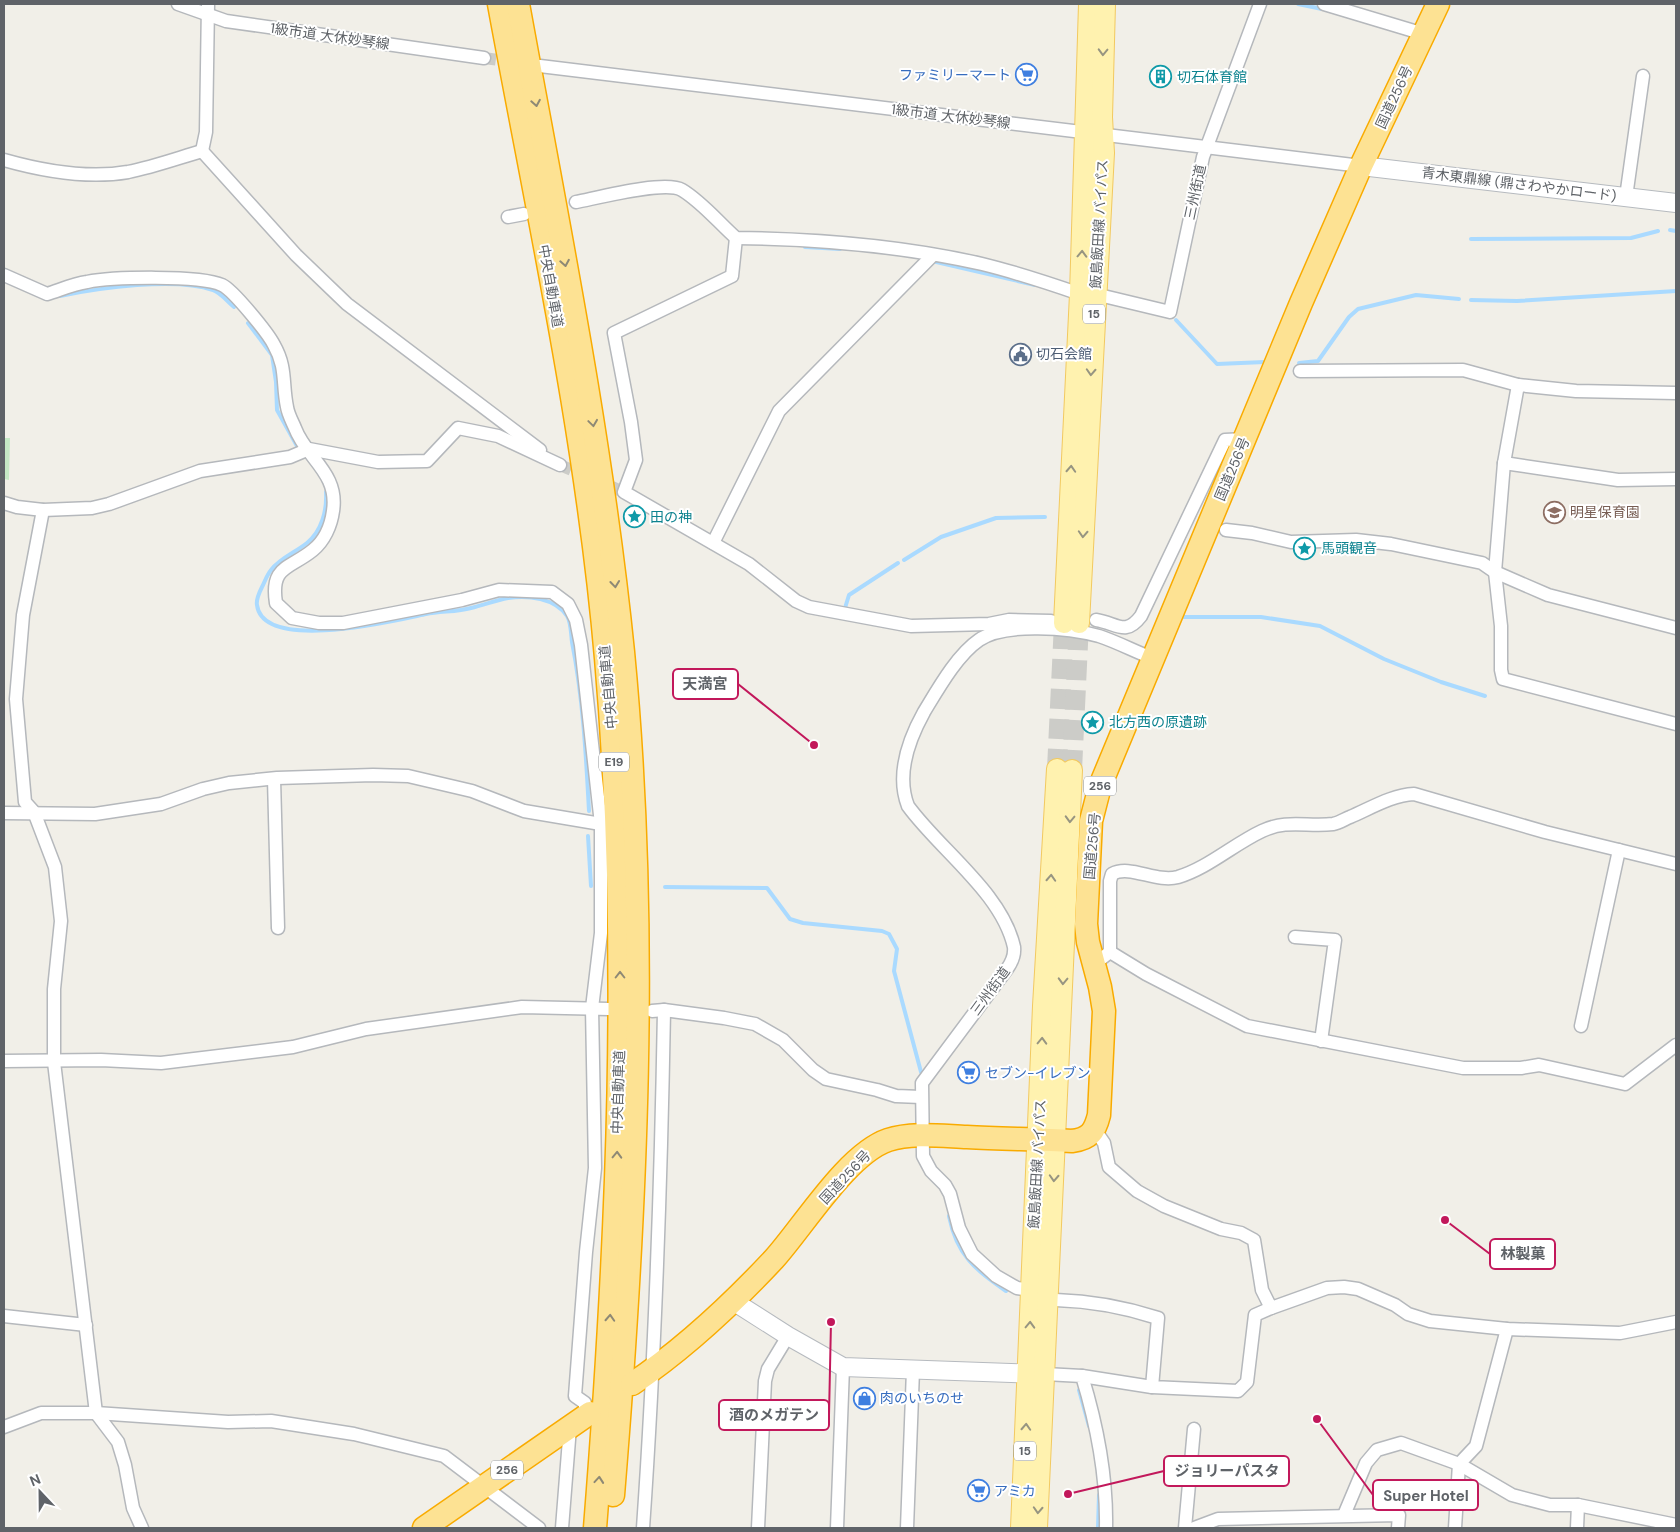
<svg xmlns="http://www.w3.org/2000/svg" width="1680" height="1532" font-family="'DM Sans','Noto Sans JP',sans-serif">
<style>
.green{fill:#c5e8c5}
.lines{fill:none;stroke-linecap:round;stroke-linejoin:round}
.stream{stroke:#aadaff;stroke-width:4}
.street-tunnel{stroke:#ccccc8;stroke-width:12;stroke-dasharray:12 6;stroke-linecap:butt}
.primary-tunnel{stroke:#ccccc8;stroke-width:20;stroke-dasharray:20 10;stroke-linecap:butt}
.street-casing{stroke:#b5b8bc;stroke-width:15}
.secondary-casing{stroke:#b6babf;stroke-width:20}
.primary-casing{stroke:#f2c960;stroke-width:22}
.highway-casing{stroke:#f9ab00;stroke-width:25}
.street{stroke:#fff;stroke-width:12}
.secondary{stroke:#fff;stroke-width:18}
.primary{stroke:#fff2af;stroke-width:20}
.highway{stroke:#fde293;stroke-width:22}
.oneway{stroke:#979581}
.oneway2{stroke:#8e8975}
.labels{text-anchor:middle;stroke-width:4;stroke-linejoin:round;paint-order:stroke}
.shield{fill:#fff;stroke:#8f9295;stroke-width:1}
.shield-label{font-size:12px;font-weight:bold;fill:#5f6368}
.street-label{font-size:14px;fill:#5f6368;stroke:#fff}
.shop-label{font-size:14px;fill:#366cbe;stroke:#fff;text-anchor:start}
.culture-label{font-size:14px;fill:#0d838f;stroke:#fff;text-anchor:start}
.service-label{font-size:14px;fill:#4e5e75;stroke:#fff;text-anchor:start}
.education-label{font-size:14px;fill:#785e54;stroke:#fff;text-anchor:start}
.leader{fill:none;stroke:#c2185b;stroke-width:2}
.callout-dot{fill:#c2185b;stroke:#fff;stroke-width:2}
.callout{fill:#fff;stroke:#c2185b;stroke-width:2}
.callout-label{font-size:15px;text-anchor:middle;font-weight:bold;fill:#5f6368}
</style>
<rect width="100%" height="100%" fill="#f1efe8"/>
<!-- green -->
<path class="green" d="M4 438H10L9 480 4 479Z"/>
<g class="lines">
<!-- stream -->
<g class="stream">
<path d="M1298 4 1322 9"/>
<path d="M1670 230 1676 231"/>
<path d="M1471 239 1631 238 1658 231"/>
<path d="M805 247 840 249"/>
<path d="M932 261 1035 285"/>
<path d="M60 296C99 288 175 277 213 290 220 292 228 302 234 307"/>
<path d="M1471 300 1517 301 1676 291"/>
<path d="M1176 320 1217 364 1265 362"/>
<path d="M248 323 272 355 276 382 277 410 297 446"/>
<path d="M1299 363 1318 361 1349 317 1358 309 1416 295 1459 299"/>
<path d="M326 492C327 510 322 531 307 543 296 552 280 558 271 570 267 575 265 581 262 587 260 591 256 600 257 605 263 653 397 620 426 614 441 611 457 612 471 608 484 605 496 600 508 598 528 595 555 598 567 616 571 622 571 634 572 642 583 697 586 755 589 811"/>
<path d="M904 560 941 537 996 518 1045 517"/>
<path d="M845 608 849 595 898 563"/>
<path d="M1183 617H1261L1320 626 1384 659 1441 682 1485 696"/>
<path d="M588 836 591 886"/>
<path d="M665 887 767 888 790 919 803 923 882 931 889 934 897 949 894 971 921 1072"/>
<path d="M949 1216C957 1256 975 1269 1006 1291"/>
<path d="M1079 1390 1089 1426"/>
<path d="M1098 1528 1099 1495"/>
</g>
<!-- street-tunnel -->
<g class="street-tunnel">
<path d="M484 58 513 62"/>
<path d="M560 465 624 492"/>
</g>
<!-- primary-tunnel -->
<g class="primary-tunnel">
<path d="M1057 769 1064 623"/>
<path d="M1072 770 1079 623"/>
</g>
<defs>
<g id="street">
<path d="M178 4 226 21 484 58"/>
<path d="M1324 4 1424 34"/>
<path d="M540 66 1361 166"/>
<path d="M202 151 296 255 347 304 540 450"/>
<path d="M202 151 206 132 208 4"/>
<path d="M4 160C43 171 88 179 128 172 153 167 178 158 202 151"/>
<path d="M1626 197 1643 76"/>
<path d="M576 202C597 198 665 180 682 190 702 202 719 223 736 238 817 239 903 246 982 264 1015 272 1048 283 1080 294"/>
<path d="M508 217 524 214"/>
<path d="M736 238 732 276 614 333 631 422 636 460 624 492 749 564 796 601 809 607 911 626 989 624 1009 620 1051 621"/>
<path d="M4 275 47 294C60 290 73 284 87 282 112 277 200 275 222 285 233 290 268 333 274 345 287 368 282 383 287 407 288 414 292 421 295 428 306 458 339 473 333 511 331 526 324 541 313 550 290 569 270 565 276 603L292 618 319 623H343L462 600 499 590 552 592 568 604 576 620 581 645 601 824V933L592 1008 595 1168 586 1252 575 1396 585 1403V1416"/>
<path d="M1095 294 1170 312 1203 157 1260 4"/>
<path d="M1300 371 1463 370 1518 385 1576 391 1676 393"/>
<path d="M1518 385 1504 463 1495 572 1501 626V670L1503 679 1676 724"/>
<path d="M1504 463 1618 480 1676 479"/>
<path d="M4 503 17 507 43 510 92 508 109 504 200 471 290 457 309 449 378 462 427 461 458 428 498 436 560 465"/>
<path d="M43 510 23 615 16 699 25 802 34 812 55 867 61 921 54 989V1062L96 1413 118 1442 125 1465 133 1508 142 1528"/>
<path d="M1226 530 1252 533 1291 542 1356 540 1391 544 1482 563 1495 572 1548 595 1676 628"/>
<path d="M713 543 779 411 933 255"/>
<path d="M1096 620C1117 623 1125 637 1141 616L1225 440 1245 439"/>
<path d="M274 779 278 928"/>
<path d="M4 813 95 814 161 804 203 789 229 783 277 778 373 775 408 776 472 791 524 811 601 824"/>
<path d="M1295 937 1335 940 1321 1041"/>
<path d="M1110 952 1146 974 1247 1026 1463 1068H1521L1539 1065 1625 1084 1676 1045"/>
<path d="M1093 965 1110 952V881L1112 874C1130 864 1156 883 1178 877 1208 868 1234 844 1262 831 1287 819 1307 827 1333 824 1339 823 1345 819 1350 817 1371 808 1392 795 1414 794L1545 832 1676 864"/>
<path d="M652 1011 664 1010 724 1018 755 1024 783 1040 813 1070 826 1079 877 1090 896 1096 921 1097"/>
<path d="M1581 1026 1619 850"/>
<path d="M4 1061 101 1060 161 1063 293 1047 366 1029 522 1007 609 1009"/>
<path d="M1095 1130 1104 1143 1109 1167 1137 1191 1164 1206 1221 1229 1241 1233 1254 1240 1262 1290 1271 1308 1327 1288 1344 1287 1358 1289 1395 1305 1408 1314 1430 1321 1507 1329 1620 1333 1676 1322"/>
<path d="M1031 1290 1017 1288 996 1276 972 1254 959 1228 950 1194 945 1185 931 1171 923 1156 922 1083 1007 969C1012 962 1015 956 1014 947 1002 893 940 850 908 806 896 775 909 739 924 712 938 689 957 655 979 640 1005 622 1070 628 1099 636 1117 642 1134 651 1152 658"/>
<path d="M1056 1300C1092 1301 1124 1307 1158 1318L1152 1387 1238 1391 1247 1382 1255 1315 1271 1308"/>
<path d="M4 1316 86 1325"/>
<path d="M1045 1374 1082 1376C1097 1425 1107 1476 1106 1528"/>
<path d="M1082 1376 1152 1387"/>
<path d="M4 1427 41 1413H96L228 1422 271 1421 354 1434 444 1456 539 1528"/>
<path d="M1344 1515 1366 1463 1377 1450 1401 1443 1459 1464 1512 1495 1550 1505H1578L1676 1525"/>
<path d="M562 1528 570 1427"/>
<path d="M643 1528C655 1356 661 1183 664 1010"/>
<path d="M758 1528 765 1381 768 1369 788 1336"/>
<path d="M837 1528 843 1367"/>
<path d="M907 1528 913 1370"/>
<path d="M1185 1528 1194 1429"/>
<path d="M1194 1528 1218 1519 1399 1515 1398 1528"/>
<path d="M1455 1528 1459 1464 1476 1446 1507 1329"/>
<path d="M1577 1528 1578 1505"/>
</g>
<g id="secondary">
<path d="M1361 166 1676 203"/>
<path d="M733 1301 788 1336 843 1367 1042 1374"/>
</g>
<g id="primary">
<path d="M1064 623 1080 294 1089 4"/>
<path d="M1079 623 1104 153 1102 117 1105 4"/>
<path d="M1021 1528 1043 1006 1057 769"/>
<path d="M1037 1528 1072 770"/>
</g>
<g id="highway">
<path d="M499 4C539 221 587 438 606 658 631 948 618 1239 595 1528"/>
<path d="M518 4C557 219 601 434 623 652 650 932 636 1215 613 1495"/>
<path d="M632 1384C684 1349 731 1305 774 1259 803 1227 847 1154 888 1140 912 1132 942 1136 967 1137 1002 1139 1037 1139 1072 1141 1090 1139 1095 1131 1099 1115L1104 1011 1100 987 1088 942 1086 924 1091 821 1100 786 1301 303 1361 166 1438 4"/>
<path d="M424 1528 590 1413"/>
</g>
</defs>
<!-- street casing -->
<use href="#street" class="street-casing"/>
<!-- secondary casing -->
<use href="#secondary" class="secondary-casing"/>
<!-- primary casing -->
<use href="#primary" class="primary-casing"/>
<!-- highway casing -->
<use href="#highway" class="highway-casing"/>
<!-- street -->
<use href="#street" class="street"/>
<!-- secondary -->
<use href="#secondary" class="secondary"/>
<!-- primary -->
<use href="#primary" class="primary"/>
<!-- highway -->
<use href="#highway" class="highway"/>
</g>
<!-- one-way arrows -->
<defs><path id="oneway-chevron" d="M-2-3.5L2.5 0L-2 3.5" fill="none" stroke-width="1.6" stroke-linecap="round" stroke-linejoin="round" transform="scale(1.25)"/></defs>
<g class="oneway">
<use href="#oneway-chevron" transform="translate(1103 52) rotate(92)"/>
<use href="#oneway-chevron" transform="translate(1082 254) rotate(-88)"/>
<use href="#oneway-chevron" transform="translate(1091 372) rotate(93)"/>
<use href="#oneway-chevron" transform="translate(1071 469) rotate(-87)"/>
<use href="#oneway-chevron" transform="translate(1083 534) rotate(93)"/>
<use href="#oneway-chevron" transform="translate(1070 819) rotate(92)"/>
<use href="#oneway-chevron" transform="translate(1051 878) rotate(-87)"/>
<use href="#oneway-chevron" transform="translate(1063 981) rotate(92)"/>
<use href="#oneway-chevron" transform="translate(1042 1041) rotate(-88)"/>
<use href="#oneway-chevron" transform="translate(1054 1178) rotate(93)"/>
<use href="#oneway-chevron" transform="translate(1030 1325) rotate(-88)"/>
<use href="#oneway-chevron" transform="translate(1026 1427) rotate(-87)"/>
<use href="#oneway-chevron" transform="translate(1038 1510) rotate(93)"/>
</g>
<g class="oneway2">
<use href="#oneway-chevron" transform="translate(536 103) rotate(80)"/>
<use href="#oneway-chevron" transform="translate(565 263) rotate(80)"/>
<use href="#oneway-chevron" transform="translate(593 423) rotate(82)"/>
<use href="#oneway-chevron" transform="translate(615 584) rotate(84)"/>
<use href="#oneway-chevron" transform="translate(620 975) rotate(-90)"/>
<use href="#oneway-chevron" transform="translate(617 1155) rotate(-88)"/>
<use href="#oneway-chevron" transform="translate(610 1318) rotate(-87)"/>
<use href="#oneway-chevron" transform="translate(599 1480) rotate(-85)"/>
</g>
<!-- icons -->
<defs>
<symbol id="supermarket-ring" viewBox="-11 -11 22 22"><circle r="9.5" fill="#fff" stroke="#3f7fe0" stroke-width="1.5"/><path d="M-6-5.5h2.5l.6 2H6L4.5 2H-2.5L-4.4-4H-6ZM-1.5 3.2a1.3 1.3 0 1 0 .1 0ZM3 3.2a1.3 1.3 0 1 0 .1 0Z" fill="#3f7fe0"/></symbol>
<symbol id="building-ring" viewBox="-11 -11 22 22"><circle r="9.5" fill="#fff" stroke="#0f9aa8" stroke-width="1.5"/><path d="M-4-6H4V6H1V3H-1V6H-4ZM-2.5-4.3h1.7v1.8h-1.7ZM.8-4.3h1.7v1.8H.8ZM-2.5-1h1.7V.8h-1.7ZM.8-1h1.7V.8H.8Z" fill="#0f9aa8"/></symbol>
<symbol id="civic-ring" viewBox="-11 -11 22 22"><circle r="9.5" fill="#fff" stroke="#5c6f8a" stroke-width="1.5"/><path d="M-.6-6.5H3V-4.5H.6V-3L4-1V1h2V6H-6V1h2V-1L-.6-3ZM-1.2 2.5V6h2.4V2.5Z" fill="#5c6f8a"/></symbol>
<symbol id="school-ring" viewBox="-11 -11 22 22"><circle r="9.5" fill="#fff" stroke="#8d6e63" stroke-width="1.5"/><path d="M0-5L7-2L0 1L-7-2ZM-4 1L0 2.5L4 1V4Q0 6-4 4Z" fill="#8d6e63"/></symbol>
<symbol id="sight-ring" viewBox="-11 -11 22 22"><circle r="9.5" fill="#fff" stroke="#0f9aa8" stroke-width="1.5"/><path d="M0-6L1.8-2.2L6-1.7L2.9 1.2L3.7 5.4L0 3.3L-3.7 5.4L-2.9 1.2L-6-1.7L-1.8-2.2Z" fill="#0f9aa8"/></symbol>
<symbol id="shop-ring" viewBox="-11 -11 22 22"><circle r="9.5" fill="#fff" stroke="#3f7fe0" stroke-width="1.5"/><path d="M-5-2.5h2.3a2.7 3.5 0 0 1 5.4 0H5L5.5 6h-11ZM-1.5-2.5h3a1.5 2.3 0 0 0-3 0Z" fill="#3f7fe0"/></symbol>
</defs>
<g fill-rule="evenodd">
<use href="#supermarket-ring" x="1014" y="62" width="25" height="25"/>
<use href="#building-ring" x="1148" y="64" width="25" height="25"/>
<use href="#civic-ring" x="1008" y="342" width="25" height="25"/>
<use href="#school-ring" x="1542" y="500" width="25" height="25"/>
<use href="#sight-ring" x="622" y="504" width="25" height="25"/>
<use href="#sight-ring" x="1292" y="536" width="25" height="25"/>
<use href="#sight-ring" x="1080" y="710" width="25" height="25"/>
<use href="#supermarket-ring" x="956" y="1060" width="25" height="25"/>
<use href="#shop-ring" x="852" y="1386" width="25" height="25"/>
<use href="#supermarket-ring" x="966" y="1478" width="25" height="25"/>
</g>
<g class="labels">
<!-- shield labels -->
<g class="shield">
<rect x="1083" y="304.5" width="22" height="19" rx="4"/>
<rect x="599" y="752.5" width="30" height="19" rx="4"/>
<rect x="1084" y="776.5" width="32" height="19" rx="4"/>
<rect x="1014" y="1441.5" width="22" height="19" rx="4"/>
<rect x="491" y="1460.5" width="32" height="19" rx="4"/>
</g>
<g class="shield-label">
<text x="1094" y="318">15</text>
<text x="614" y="766">E19</text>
<text x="1100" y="790">256</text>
<text x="1025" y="1455">15</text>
<text x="507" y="1474">256</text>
</g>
<!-- street labels -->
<g class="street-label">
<text transform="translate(330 36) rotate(8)" y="5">1級市道 大休妙琴線</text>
<text transform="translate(1394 97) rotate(-65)" y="5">国道256号</text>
<text transform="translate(951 116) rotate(7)" y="5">1級市道 大休妙琴線</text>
<text transform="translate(1519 184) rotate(7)" y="5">青木東鼎線 (鼎さわやかロード)</text>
<text transform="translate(1195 192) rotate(-78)" y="5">三州街道</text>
<text transform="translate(1099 224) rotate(-87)" y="5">飯島飯田線 バイパス</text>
<text transform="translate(551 286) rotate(80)" y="5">中央自動車道</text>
<text transform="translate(1232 469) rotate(-67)" y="5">国道256号</text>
<text transform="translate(608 687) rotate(-95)" y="5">中央自動車道</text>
<text transform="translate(1092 846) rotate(-85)" y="5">国道256号</text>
<text transform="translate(990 991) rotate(-54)" y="5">三州街道</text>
<text transform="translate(618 1092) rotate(-88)" y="5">中央自動車道</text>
<text transform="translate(1037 1164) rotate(-87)" y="5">飯島飯田線 バイパス</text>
<text transform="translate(845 1177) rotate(-47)" y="5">国道256号</text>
</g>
<!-- shop labels -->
<g class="shop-label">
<text x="1011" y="80" text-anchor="end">ファミリーマート</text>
<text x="985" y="1078">セブン-イレブン</text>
<text x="880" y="1403">肉のいちのせ</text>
<text x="994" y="1496">アミカ</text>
</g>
<!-- culture labels -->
<g class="culture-label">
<text x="1177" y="82">切石体育館</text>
<text x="650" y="522">田の神</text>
<text x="1321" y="553">馬頭観音</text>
<text x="1109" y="727">北方西の原遺跡</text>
</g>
<!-- service labels -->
<g class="service-label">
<text x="1036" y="359">切石会館</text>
</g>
<!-- education labels -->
<g class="education-label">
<text x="1570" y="517">明星保育園</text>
</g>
</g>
<!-- callouts -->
<path class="leader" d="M814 745L738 684M1445 1220L1490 1254M831 1322L829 1415M1068 1494L1164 1471M1317 1419L1373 1495"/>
<g class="callout-dot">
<circle cx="814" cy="745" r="5"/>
<circle cx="1445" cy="1220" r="5"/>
<circle cx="831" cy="1322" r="5"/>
<circle cx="1068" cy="1494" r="5"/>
<circle cx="1317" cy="1419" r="5"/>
</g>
<g class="callout">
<rect x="673" y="669" width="65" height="30" rx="5"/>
<rect x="1490" y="1239" width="65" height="30" rx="5"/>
<rect x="719" y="1400" width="110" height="30" rx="5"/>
<rect x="1164" y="1456" width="125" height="30" rx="5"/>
<rect x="1373" y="1480" width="105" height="30" rx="5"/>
</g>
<g class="callout-label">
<text x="705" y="689">天満宮</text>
<text x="1523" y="1259">林製菓</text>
<text x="774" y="1420">酒のメガテン</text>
<text x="1227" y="1476">ジョリーパスタ</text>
<text x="1426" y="1501">Super Hotel</text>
</g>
<!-- border -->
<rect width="1680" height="1532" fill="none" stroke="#5f6368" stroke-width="10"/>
<!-- north arrow -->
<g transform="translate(40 1492) rotate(338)" stroke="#ffffff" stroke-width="4" paint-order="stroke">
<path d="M0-4L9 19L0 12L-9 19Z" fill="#5f6368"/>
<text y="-8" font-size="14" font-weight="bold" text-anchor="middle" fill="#5f6368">N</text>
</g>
</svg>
